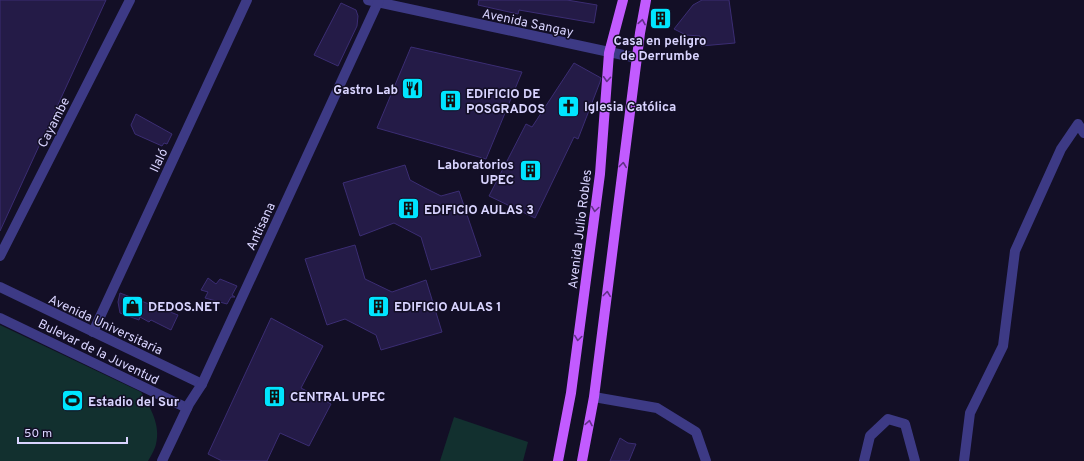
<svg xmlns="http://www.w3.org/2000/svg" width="1084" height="461" font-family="Overpass,sans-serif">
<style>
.green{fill:#12302f}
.building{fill:#241b47;stroke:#3b2d73}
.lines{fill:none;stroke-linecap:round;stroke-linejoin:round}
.minor{stroke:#3d3a85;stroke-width:10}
.major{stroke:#c25bff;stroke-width:10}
.oneway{stroke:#623188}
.labels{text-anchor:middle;stroke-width:3;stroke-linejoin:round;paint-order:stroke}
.street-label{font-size:13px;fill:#d9d4ff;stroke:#130f26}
.poi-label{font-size:13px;font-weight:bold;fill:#d9d4ff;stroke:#130f26;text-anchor:start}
</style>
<rect width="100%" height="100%" fill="#130f26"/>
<!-- green -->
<g class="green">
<path d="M0 325 141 392C150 407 161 425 156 444 155 449 151 456 148 461H0Z"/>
<path d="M454 417 528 442 523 461H440Z"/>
</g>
<!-- building -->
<g class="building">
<path d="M0 0H106L0 231Z"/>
<path d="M479 0H567L597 5 594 23 519 10 518 14 478 5Z"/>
<path d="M702 0H729L735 43 701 46 700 36 686 35 674 29 693 5Z"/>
<path d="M341 3 356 10 358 16 357 26 338 66 314 55Z"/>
<path d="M411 47 522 72 486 159 377 128Z"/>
<path d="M574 63 601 78 600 82 578 139 574 137 535 218 489 196 526 124 532 127Z"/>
<path d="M136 114 172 134 167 144 164 143 162 146 135 134 131 125Z"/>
<path d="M405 165 410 180 425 188 441 196 459 191 481 256 431 270 421 237 394 223 360 236 343 183Z"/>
<path d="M355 245 365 279 392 292 426 280 442 332 381 350 376 335 345 319 327 325 305 259Z"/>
<path d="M208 278 216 284 220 279 237 286 232 295 235 297H231L227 304 205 298 208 292 201 290Z"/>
<path d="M120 293 178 315 171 330 151 320 149 322 140 317 139 320 120 313 118 302Z"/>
<path d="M271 318 323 346 301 388 331 404 309 446 280 433 267 461H222L208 454Z"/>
<path d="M620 438 628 443 636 444 629 461H610Z"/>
</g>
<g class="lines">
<!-- minor -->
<g class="minor">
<path d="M368 0 637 58"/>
<path d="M0 256 130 0"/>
<path d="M0 287 202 384"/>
<path d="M0 318 187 408"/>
<path d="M93 332 247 0"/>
<path d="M594 397 657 408 696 432 706 461"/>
<path d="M162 461 189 404 202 384 379 0"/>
<path d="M864 461 870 436 888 419 905 424 915 461"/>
<path d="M964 461 970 413 1003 346 1015 251 1061 149 1078 124 1084 133"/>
</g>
<!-- major -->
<g class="major">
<path d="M558 461 571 393 600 174 609 53 623 0"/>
<path d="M582 461 594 397 640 33 646 0"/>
</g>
</g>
<!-- one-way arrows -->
<defs><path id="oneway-chevron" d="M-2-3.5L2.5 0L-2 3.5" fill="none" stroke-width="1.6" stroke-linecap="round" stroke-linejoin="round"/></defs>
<g class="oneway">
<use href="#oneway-chevron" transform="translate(642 22) rotate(-80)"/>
<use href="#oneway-chevron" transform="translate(607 79) rotate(94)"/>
<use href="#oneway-chevron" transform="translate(623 165) rotate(-83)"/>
<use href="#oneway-chevron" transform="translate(595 209) rotate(98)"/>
<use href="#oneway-chevron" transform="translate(607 294) rotate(-83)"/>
<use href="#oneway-chevron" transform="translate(578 338) rotate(98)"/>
<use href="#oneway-chevron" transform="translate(589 423) rotate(-79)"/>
</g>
<!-- icons -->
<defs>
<symbol id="building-square" viewBox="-11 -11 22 22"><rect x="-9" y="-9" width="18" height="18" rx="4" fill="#00e5ff" stroke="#130f26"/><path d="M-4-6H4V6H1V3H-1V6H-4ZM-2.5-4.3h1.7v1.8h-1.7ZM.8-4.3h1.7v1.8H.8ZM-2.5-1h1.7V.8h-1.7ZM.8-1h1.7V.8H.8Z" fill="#111"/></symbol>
<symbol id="restaurant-square" viewBox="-11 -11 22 22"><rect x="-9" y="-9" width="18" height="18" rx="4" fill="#00e5ff" stroke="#130f26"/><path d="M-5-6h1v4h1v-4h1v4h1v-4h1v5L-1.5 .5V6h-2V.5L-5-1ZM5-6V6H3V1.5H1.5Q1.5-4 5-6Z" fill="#111"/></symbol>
<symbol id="church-square" viewBox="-11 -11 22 22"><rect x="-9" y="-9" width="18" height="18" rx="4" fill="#00e5ff" stroke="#130f26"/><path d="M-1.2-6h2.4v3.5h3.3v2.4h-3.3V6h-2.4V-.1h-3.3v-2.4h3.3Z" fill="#111"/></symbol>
<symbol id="shop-square" viewBox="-11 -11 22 22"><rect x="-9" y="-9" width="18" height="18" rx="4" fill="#00e5ff" stroke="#130f26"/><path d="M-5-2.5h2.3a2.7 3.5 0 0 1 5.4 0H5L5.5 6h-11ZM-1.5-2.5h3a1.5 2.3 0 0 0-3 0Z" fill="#111"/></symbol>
<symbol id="stadium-square" viewBox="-11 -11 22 22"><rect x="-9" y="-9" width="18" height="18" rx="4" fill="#00e5ff" stroke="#130f26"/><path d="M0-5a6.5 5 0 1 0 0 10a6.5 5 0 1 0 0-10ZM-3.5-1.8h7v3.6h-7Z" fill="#111"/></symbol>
</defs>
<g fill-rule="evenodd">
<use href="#building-square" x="648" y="6" width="25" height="25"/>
<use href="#restaurant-square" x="400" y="76" width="25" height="25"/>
<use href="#building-square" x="438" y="88" width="25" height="25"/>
<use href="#church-square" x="556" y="94" width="25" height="25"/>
<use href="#building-square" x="518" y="158" width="25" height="25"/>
<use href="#building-square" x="396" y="196" width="25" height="25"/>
<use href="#shop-square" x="120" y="294" width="25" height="25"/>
<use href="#building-square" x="366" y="294" width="25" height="25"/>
<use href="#building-square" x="262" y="384" width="25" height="25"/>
<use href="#stadium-square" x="60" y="388" width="25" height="25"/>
</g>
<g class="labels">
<!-- street labels -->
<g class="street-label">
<text transform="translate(528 22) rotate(12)" y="5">Avenida Sangay</text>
<text transform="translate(53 122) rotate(-63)" y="5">Cayambe</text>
<text transform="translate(158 160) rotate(-65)" y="5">Ilaló</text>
<text transform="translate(260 226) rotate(-65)" y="5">Antisana</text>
<text transform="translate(579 229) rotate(-83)" y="5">Avenida Julio Robles</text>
<text transform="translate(106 324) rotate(25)" y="5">Avenida Universitaria</text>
<text transform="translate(99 351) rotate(26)" y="5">Bulevar de la Juventud</text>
</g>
<!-- poi labels -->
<g class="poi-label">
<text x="660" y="45" text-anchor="middle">Casa en peligro<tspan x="660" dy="15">de Derrumbe</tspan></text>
<text x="398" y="94" text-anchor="end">Gastro Lab</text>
<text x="466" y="98">EDIFICIO DE<tspan x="466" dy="15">POSGRADOS</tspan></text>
<text x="584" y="111">Iglesia Católica</text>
<text x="514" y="169" text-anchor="end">Laboratorios<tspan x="514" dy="15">UPEC</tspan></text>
<text x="424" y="214">EDIFICIO AULAS 3</text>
<text x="148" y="311">DEDOS.NET</text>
<text x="394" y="311">EDIFICIO AULAS 1</text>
<text x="290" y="401">CENTRAL UPEC</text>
<text x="88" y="406">Estadio del Sur</text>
</g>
</g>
<!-- scale -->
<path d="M18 437v6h109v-6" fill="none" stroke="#d9d4ff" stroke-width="2"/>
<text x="24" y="437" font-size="12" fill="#d9d4ff" stroke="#130f26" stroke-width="3" paint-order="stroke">50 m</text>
</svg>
